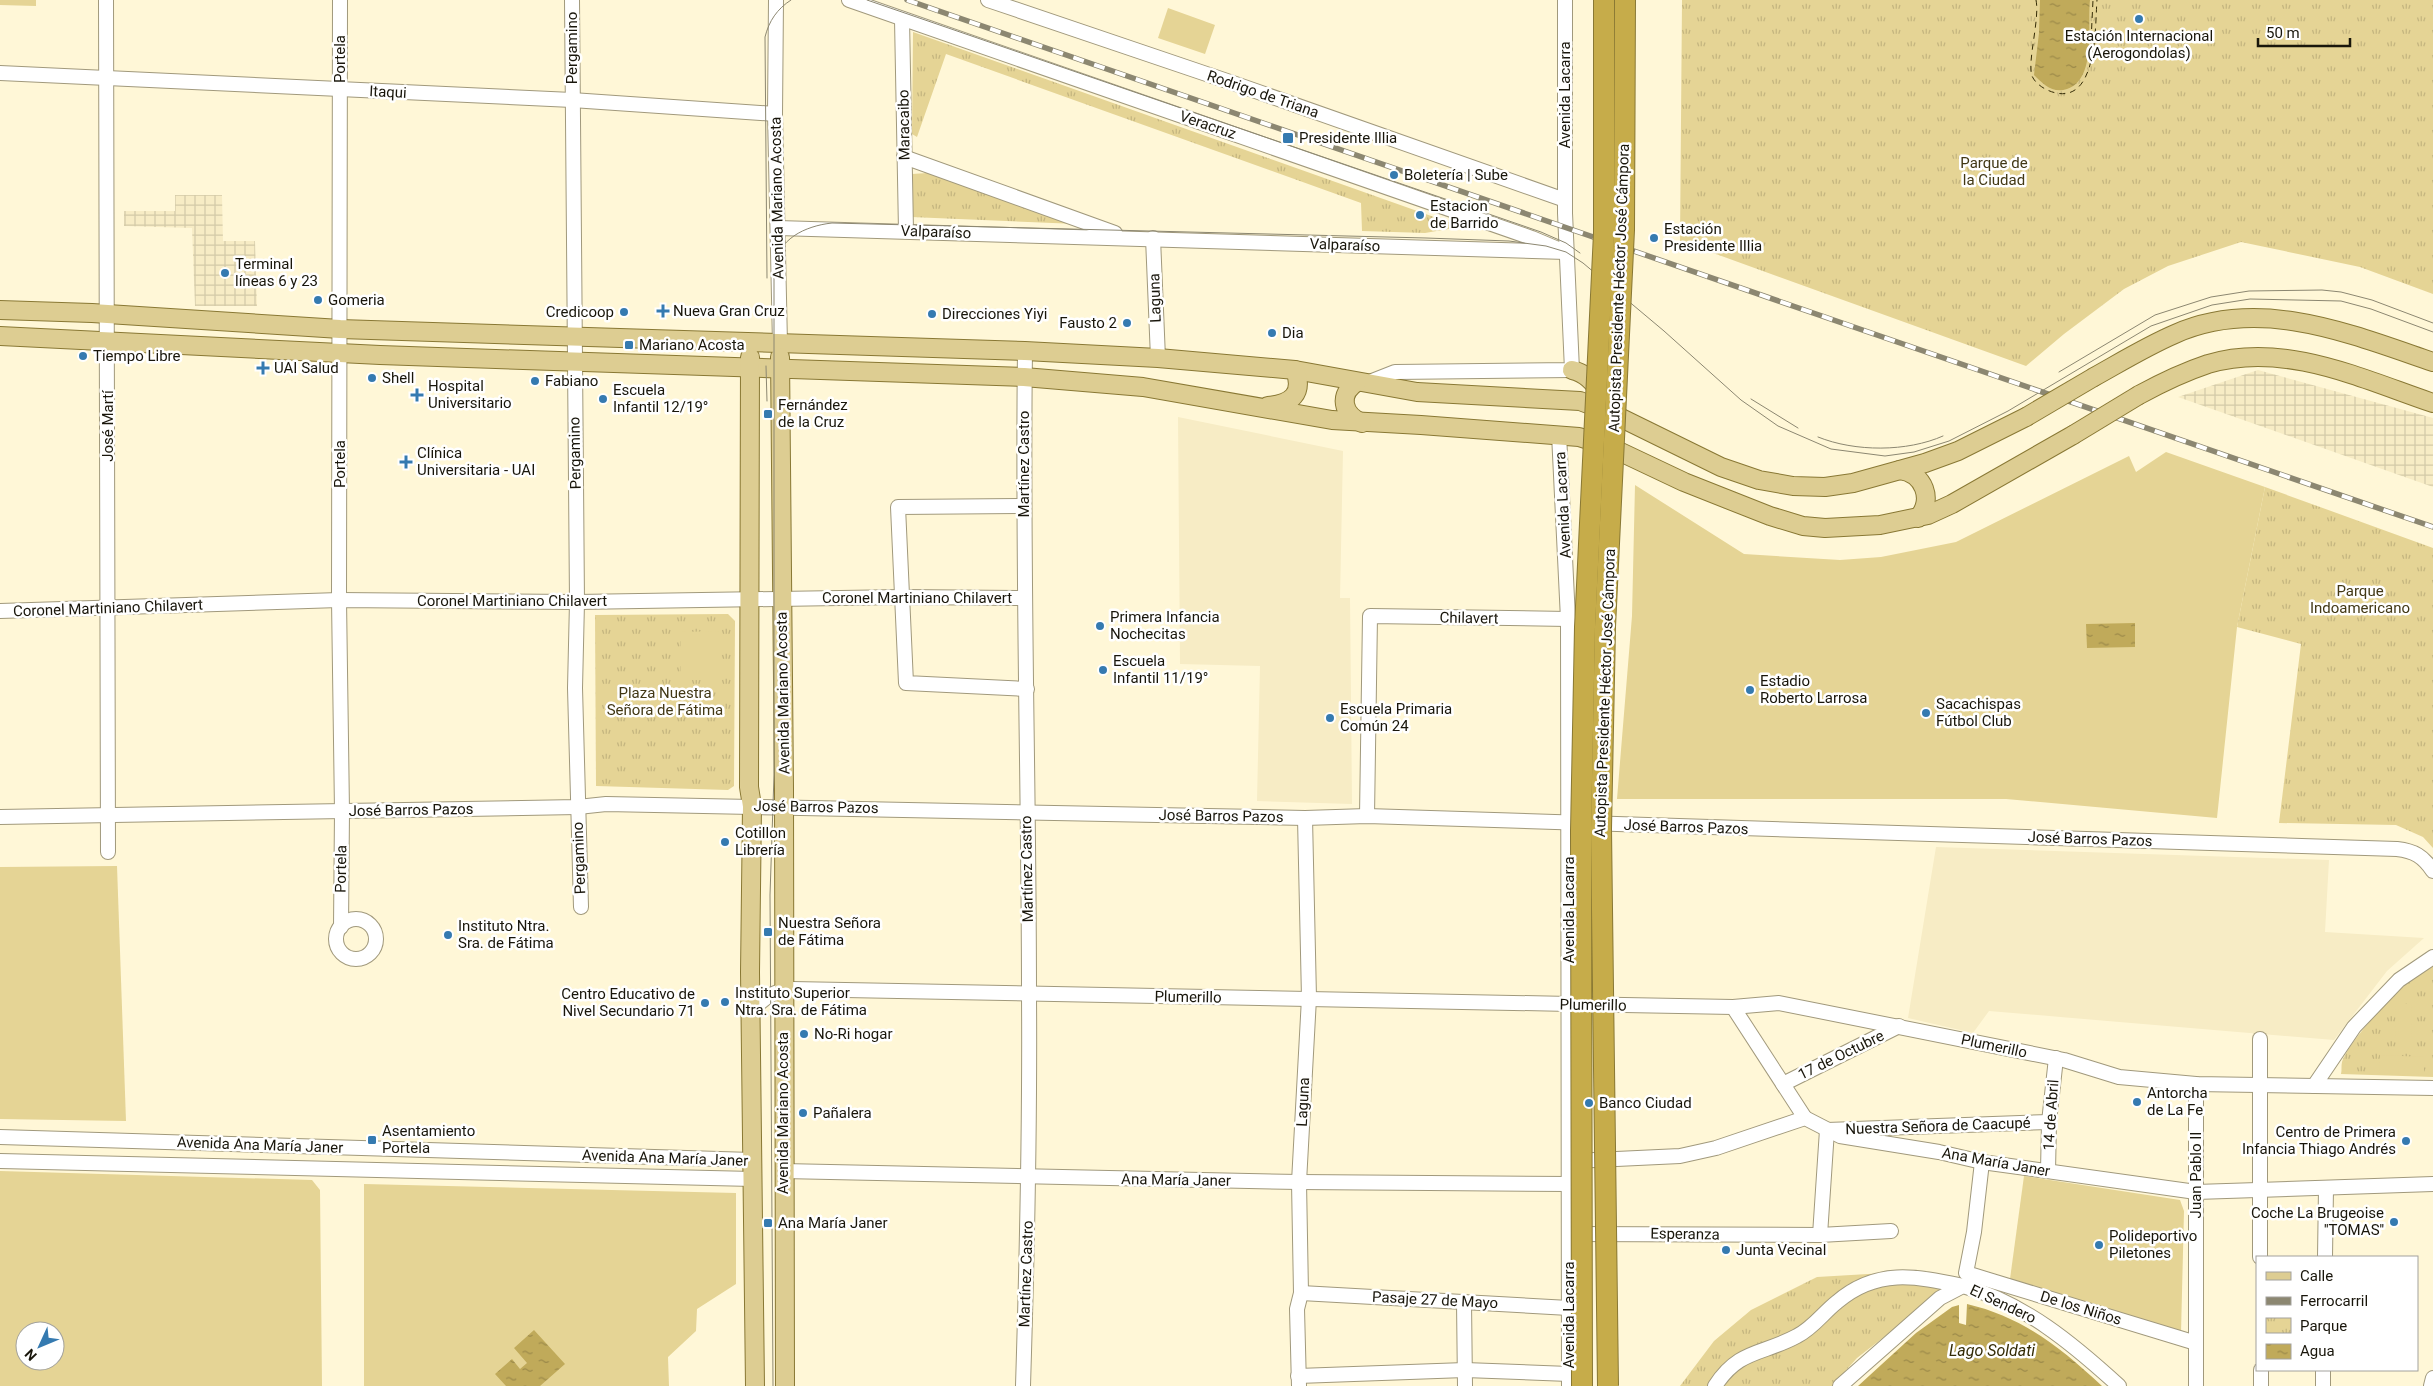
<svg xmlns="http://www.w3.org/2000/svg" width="2433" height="1386" font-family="Roboto,sans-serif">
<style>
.built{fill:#f7ecc5}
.industrial{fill:url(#industrial-grid)}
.park{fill:url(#park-tufts)}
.pitch{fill:#e5d495;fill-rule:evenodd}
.water{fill:url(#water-ripples)}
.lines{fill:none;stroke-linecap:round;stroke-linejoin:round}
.ferry{stroke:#342b06;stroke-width:1;stroke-dasharray:6 5;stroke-linecap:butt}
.minor-casing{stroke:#a1997c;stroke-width:16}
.major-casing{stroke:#897834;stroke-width:20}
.minor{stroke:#fff;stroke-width:14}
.major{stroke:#ddcd92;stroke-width:18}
.tram{stroke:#8c8771;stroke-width:1}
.rail-casing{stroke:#8c8771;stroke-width:5.5}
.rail{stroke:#fff;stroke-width:4;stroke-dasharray:11;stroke-linecap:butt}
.major-bridge-casing{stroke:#897834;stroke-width:20;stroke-linecap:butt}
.highway-bridge-casing{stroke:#897834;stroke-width:22;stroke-linecap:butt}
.major-bridge{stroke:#ddcd92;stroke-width:18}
.highway-bridge{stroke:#c6ac4a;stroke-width:20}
.poi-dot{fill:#357ab0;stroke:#fff;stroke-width:2}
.labels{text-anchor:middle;stroke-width:5;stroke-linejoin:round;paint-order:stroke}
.poi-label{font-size:15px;fill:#19160b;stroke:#fff;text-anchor:start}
.street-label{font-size:15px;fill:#19160b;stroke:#fff}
.park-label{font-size:15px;fill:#423815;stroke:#fff}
.water-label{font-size:16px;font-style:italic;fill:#342b06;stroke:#fff}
</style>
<defs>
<pattern id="industrial-grid" width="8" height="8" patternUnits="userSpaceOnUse" patternTransform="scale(1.25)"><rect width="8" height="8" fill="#f7ecc5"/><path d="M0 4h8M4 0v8" fill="none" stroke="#d3caa8"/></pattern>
<pattern id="park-tufts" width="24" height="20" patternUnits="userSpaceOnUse" patternTransform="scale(1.25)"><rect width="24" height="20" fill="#e5d495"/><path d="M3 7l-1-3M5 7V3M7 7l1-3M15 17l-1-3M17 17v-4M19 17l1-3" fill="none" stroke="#c4b57f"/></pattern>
<pattern id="water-ripples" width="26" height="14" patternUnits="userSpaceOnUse" patternTransform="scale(1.25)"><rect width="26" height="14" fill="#c0aa5a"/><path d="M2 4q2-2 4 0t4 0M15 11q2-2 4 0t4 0" fill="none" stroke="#9b8949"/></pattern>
</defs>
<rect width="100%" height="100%" fill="#fff7d7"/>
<!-- built -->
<g class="built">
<path d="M1178 417 1343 451 1340 598H1350L1352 804 1257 801 1260 666 1180 664Z"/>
<path d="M1936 847 2329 860 2325 932 2424 938 2387 971 2334 1040 1989 1011 1973 1033 1908 1018Z"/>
</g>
<!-- industrial -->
<g class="industrial">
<path d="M175 195H222L223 241H255L257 306H195L192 228 124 226V211H175Z"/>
<path d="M2258 370 2433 418V487L2178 397Z"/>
</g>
<!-- park -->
<g class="park">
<path d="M1682 0H2433V294L2360 267 2241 242 2168 266 2124 289 2064 334 2026 366 1680 241Z"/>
<path d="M913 32 1451 223 1454 228 1425 233 1362 231 1361 203 946 54 917 137 912 134Z"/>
<path d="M927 173 1077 224 911 217 912 174Z"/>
<path d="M2265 487 2433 548V848L2423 837 2396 825 2279 823 2301 644 2237 627Z"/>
<path d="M728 614 735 621 734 786 728 790 596 786 595 615Z"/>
<path d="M2433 965V1077L2341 1074C2342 1070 2341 1066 2342 1062 2350 1038 2410 974 2433 965Z"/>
<path d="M1902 1272 1948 1287 1857 1358 1832 1386H1680L1714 1341 1751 1310 1817 1277Z"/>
</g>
<!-- pitch -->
<g class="pitch">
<path d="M0 0H36V6L0 5Z"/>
<path d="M1168 8 1215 25 1205 54 1158 38Z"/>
<path d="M2166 452 2265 487 2237 627 2217 818 2006 799H1617L1632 616 1635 485 1744 554 1840 560 1881 557 1956 542 2129 456 2136 472Z"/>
<path d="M720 631V680H681V632Z"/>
<path d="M117 866 126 1121 0 1119V867Z"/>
<path d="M2396 1004H2412L2411 1039H2395Z"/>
<path d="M2380 1055 2424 1057V1075L2379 1074Z"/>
<path d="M0 1171 312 1180 320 1190 322 1386H0ZM25 1331H55V1361H25Z"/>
<path d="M2024 1176 2180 1200 2184 1211 2181 1333 2010 1279Z"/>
<path d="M364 1184 736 1193V1284L697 1309 696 1331 668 1357 669 1386H364Z"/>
</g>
<!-- water -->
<g class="water">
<path d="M2040 0H2090C2087 27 2097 79 2067 89 2053 94 2043 84 2034 75L2039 33Z"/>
<path d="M2135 623V647L2087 648 2086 624Z"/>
<path d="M1967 1304C2023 1317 2061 1348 2102 1386H1858L1916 1333 1952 1307 1959 1305V1323L1966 1325Z"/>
<path d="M534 1330 565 1364 540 1386H506L495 1374 512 1359 520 1369 527 1363 514 1348Z"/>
</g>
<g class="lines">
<!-- ferry -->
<g class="ferry">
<path d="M2036 0C2040 19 2027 62 2032 76 2036 85 2047 91 2056 93 2098 102 2095 24 2097 0"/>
<path d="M2090 62 2093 0"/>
</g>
<defs>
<g id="minor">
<path d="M106 0 108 852"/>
<path d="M340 0 339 600 342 811 341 927"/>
<path d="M572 0 577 602 575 688 581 907"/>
<path d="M776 0 775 114 780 344"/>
<path d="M849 0 1532 238 1558 249"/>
<path d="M988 0 1230 82 1565 200"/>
<path d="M902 19 906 231"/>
<path d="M0 73 572 100 775 114"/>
<path d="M904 157 1115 233"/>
<path d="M778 228 1566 252"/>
<path d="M1153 238 1158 358"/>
<path d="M1367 383 1395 372 1572 370 1565 213V0"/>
<path d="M1559 434 1568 619 1569 1386"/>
<path d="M1024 506 898 507 906 683 1027 689"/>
<path d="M0 611 339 600 577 602 902 597 1025 598"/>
<path d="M1367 816 1370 616 1568 619"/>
<path d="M0 817 578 807 606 804 1305 818 1367 816 2397 849C2414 851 2423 856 2433 871"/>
<circle cx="356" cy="939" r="20"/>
<path d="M1733 1007 1805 1118"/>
<path d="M752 1010C763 998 776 990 792 989L1570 1004 1733 1007 1779 1003 2064 1060 2119 1077 2196 1084 2433 1088"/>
<path d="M2260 1039V1257"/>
<path d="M1783 1084 1899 1026"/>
<path d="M2314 1086 2354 1027 2399 980 2433 957"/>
<path d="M0 1137 752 1160"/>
<path d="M0 1161 753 1179"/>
<path d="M1574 1161 1680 1156 1716 1148 1805 1118 1840 1136 1939 1152 1982 1162 2196 1192 2433 1184"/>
<path d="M1982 1162 1974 1232 1966 1273 2196 1343"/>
<path d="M783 1171 1299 1182 1570 1184"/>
<path d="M2048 1171 2049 1122 2056 1058"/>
<path d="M1573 1234 1820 1235 1891 1231"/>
<path d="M1820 1235 1827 1130 2049 1122"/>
<path d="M2325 1257 2326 1188"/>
<path d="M1301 1293 1569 1308"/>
<path d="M1464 1302 1465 1386"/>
<path d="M2261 1370V1386"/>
<path d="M1298 1376 1465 1370 1569 1374"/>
<path d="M1023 1386C1027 1256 1030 1126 1029 996 1029 781 1022 566 1025 351"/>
<path d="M1299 1386 1297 1309 1301 1293 1299 1182 1309 998 1305 818"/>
<path d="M1715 1386C1739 1349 1762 1355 1797 1336 1813 1328 1823 1313 1837 1302 1877 1268 1915 1276 1963 1286"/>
<path d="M1840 1386 1940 1298 1963 1286C2024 1303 2073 1344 2119 1386"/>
<path d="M2196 1386V1084"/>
<path d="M2323 1386V1370"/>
<path d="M2431 1386 2433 1378"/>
</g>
<g id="major">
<path d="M0 310 92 313 340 329 1025 351 1158 358 1295 370 1417 392 1580 401 1609 412 1721 467 1759 480 1793 486 1825 487 1853 483 1925 463 1958 451 2026 417"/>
<path d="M0 336 380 355 1024 377 1143 387 1332 420 1421 425 1579 437 1610 447 1684 482 1770 516 1803 526 1825 528 1880 525 1928 515 1952 504 2073 435"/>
<path d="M750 357 749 787 752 806 750 972 755 1386"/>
<path d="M780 357 784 788 785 1386"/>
<path d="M1572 370C1585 373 1595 383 1601 395"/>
<path d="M2094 377C2121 362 2147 346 2175 334 2260 296 2351 334 2433 362"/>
<path d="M1357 382C1338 394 1342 414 1362 423"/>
<path d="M2139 395C2161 383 2184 372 2208 364 2284 341 2362 379 2433 403"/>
<path d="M1268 406C1291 404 1304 394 1295 370"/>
<path d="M1900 470C1924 473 1934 500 1918 518"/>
</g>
</defs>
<!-- minor casing -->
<use href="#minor" class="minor-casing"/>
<!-- major casing -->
<use href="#major" class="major-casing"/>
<!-- minor -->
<use href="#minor" class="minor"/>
<!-- major -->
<use href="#major" class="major"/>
<!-- tram -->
<g class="tram">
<path d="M867 0 1541 232 1566 243 1580 253"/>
<path d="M767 278 765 37C769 21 777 9 791 0"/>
<path d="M766 366 767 401"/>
<path d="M2059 372 2155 315 2211 297 2249 291 2322 290 2341 292 2372 300 2433 323"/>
<path d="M1751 399 1798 428"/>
<path d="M1818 437C1855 452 1907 452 1943 436"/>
<path d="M773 1386 770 895 774 775V269C777 239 805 226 832 223L1426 238 1509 241 1546 246 1566 252 1583 263 1664 331 1741 400 1778 426 1831 449 1885 456 1914 452 1949 441 2008 411 2151 326 2212 305 2250 299 2341 301 2371 309 2433 332"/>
</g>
<defs>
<path id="rail" d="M907 0 2433 527"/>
</defs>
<!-- rail casing -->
<use href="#rail" class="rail-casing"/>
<!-- rail -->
<use href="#rail" class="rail"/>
<defs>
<g id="major-bridge">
<path d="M2026 417 2094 377"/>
<path d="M2073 435 2139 395"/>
</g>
<g id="highway-bridge">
<path d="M1582 1386 1581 831 1585 627 1604 233V0"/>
<path d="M1608 1386 1601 829 1605 627 1624 230 1625 0"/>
</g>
</defs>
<!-- major-bridge casing -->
<use href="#major-bridge" class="major-bridge-casing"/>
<!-- highway-bridge casing -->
<use href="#highway-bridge" class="highway-bridge-casing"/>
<!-- major-bridge -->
<use href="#major-bridge" class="major-bridge"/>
<!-- highway-bridge -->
<use href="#highway-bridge" class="highway-bridge"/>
</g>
<!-- markers -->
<g class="poi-dot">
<circle cx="2139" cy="19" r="5"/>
<rect x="1282" y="132" width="12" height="12" rx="2.5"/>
<circle cx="1394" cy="175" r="5"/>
<circle cx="1420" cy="215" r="5"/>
<circle cx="1654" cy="238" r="5"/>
<circle cx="225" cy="273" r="5"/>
<circle cx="318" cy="300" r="5"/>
<path d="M660.5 303.5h5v5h5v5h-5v5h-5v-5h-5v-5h5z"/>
<circle cx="624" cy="312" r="5"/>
<circle cx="932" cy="314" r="5"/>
<circle cx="1127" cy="323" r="5"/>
<circle cx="1272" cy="333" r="5"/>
<rect x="624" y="340" width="10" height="10" rx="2.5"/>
<circle cx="83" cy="356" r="5"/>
<path d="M260.5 360.5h5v5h5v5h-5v5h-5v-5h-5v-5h5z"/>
<circle cx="372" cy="378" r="5"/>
<circle cx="535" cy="381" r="5"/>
<path d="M414.5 387.5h5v5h5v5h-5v5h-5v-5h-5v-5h5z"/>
<circle cx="603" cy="399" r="5"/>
<rect x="763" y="409" width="10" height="10" rx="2.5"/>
<path d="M403.5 454.5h5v5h5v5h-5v5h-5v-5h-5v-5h5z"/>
<circle cx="1100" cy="626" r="5"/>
<circle cx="1103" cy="670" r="5"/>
<circle cx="1750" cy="690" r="5"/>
<circle cx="1926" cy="713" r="5"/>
<circle cx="1330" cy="718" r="5"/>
<circle cx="725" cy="842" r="5"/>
<rect x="763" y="927" width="10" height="10" rx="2.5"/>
<circle cx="448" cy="935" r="5"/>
<circle cx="725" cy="1002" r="5"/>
<circle cx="705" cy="1003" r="5"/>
<circle cx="804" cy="1034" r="5"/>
<circle cx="2137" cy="1102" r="5"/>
<circle cx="1589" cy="1103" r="5"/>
<circle cx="803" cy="1113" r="5"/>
<rect x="367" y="1135" width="10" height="10" rx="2.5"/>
<circle cx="2406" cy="1141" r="5"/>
<circle cx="2394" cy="1222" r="5"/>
<rect x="763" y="1218" width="10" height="10" rx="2.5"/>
<circle cx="2099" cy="1245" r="5"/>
<circle cx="1726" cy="1250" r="5"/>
</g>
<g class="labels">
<!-- poi labels -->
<g class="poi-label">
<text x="2139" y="41" text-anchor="middle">Estación Internacional<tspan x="2139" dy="17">(Aerogondolas)</tspan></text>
<text x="1299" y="143">Presidente Illia</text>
<text x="1404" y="180">Boletería | Sube</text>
<text x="1430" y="211">Estacion<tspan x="1430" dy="17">de Barrido</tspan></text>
<text x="1664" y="234">Estación<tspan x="1664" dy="17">Presidente Illia</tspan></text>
<text x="235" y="269">Terminal<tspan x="235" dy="17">líneas 6 y 23</tspan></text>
<text x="328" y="305">Gomeria</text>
<text x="673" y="316">Nueva Gran Cruz</text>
<text x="614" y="317" text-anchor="end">Credicoop</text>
<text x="942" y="319">Direcciones Yiyi</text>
<text x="1117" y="328" text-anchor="end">Fausto 2</text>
<text x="1282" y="338">Dia</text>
<text x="639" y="350">Mariano Acosta</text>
<text x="93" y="361">Tiempo Libre</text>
<text x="274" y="373">UAI Salud</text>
<text x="382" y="383">Shell</text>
<text x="545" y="386">Fabiano</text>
<text x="428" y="391">Hospital<tspan x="428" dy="17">Universitario</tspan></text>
<text x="613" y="395">Escuela<tspan x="613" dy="17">Infantil 12/19°</tspan></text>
<text x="778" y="410">Fernández<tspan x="778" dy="17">de la Cruz</tspan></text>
<text x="417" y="458">Clínica<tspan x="417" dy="17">Universitaria - UAI</tspan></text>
<text x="1110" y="622">Primera Infancia<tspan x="1110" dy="17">Nochecitas</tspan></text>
<text x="1113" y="666">Escuela<tspan x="1113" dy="17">Infantil 11/19°</tspan></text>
<text x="1760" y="686">Estadio<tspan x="1760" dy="17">Roberto Larrosa</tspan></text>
<text x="1936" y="709">Sacachispas<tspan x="1936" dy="17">Fútbol Club</tspan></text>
<text x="1340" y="714">Escuela Primaria<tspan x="1340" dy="17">Común 24</tspan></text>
<text x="735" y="838">Cotillon<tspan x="735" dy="17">Librería</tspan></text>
<text x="778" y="928">Nuestra Señora<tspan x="778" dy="17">de Fátima</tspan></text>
<text x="458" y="931">Instituto Ntra.<tspan x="458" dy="17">Sra. de Fátima</tspan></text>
<text x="735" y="998">Instituto Superior<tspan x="735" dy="17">Ntra. Sra. de Fátima</tspan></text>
<text x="695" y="999" text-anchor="end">Centro Educativo de<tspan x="695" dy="17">Nivel Secundario 71</tspan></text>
<text x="814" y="1039">No-Ri hogar</text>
<text x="2147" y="1098">Antorcha<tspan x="2147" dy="17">de La Fe</tspan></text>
<text x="1599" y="1108">Banco Ciudad</text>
<text x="813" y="1118">Pañalera</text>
<text x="382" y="1136">Asentamiento<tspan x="382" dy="17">Portela</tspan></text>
<text x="2396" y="1137" text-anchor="end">Centro de Primera<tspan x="2396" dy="17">Infancia Thiago Andrés</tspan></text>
<text x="2384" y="1218" text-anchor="end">Coche La Brugeoise<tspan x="2384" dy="17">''TOMAS''</tspan></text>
<text x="778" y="1228">Ana María Janer</text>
<text x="2109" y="1241">Polideportivo<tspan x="2109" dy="17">Piletones</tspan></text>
<text x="1736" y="1255">Junta Vecinal</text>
</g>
<!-- street labels -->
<g class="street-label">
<text transform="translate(572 48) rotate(-90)" y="5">Pergamino</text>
<text transform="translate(340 59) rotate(-90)" y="5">Portela</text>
<text transform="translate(388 92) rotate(3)" y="5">Itaqui</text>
<text transform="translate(1263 94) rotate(19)" y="5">Rodrigo de Triana</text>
<text transform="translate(1565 95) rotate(-90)" y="5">Avenida Lacarra</text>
<text transform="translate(904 125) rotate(-91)" y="5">Maracaibo</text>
<text transform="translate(1208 125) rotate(19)" y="5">Veracruz</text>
<text transform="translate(777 198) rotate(-91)" y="5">Avenida Mariano Acosta</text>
<text transform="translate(936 232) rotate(2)" y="5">Valparaíso</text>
<text transform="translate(1345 245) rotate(2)" y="5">Valparaíso</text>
<text transform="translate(1619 288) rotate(-88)" y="5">Autopista Presidente Héctor José Cámpora</text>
<text transform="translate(1155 298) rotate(-92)" y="5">Laguna</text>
<text transform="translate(108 426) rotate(-90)" y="5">José Martí</text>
<text transform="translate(575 453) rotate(-91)" y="5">Pergamino</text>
<text transform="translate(340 464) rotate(-90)" y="5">Portela</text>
<text transform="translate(1024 464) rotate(-90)" y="5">Martínez Castro</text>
<text transform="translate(1563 505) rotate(-93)" y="5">Avenida Lacarra</text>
<text x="917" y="603">Coronel Martiniano Chilavert</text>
<text x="512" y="606">Coronel Martiniano Chilavert</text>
<text transform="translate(108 608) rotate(-2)" y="5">Coronel Martiniano Chilavert</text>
<text transform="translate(1469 618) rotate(1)" y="5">Chilavert</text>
<text transform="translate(783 693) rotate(-91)" y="5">Avenida Mariano Acosta</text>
<text transform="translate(1605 693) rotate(-88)" y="5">Autopista Presidente Héctor José Cámpora</text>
<text transform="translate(816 807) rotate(1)" y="5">José Barros Pazos</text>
<text transform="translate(411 810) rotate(-1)" y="5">José Barros Pazos</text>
<text transform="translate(1221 816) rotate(1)" y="5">José Barros Pazos</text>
<text transform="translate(1686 827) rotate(2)" y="5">José Barros Pazos</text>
<text transform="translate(2090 839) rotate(2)" y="5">José Barros Pazos</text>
<text transform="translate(579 858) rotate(-92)" y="5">Pergamino</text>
<text transform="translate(341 869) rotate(-89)" y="5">Portela</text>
<text transform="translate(1027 869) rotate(-91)" y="5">Martínez Castro</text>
<text transform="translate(1569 910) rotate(-90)" y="5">Avenida Lacarra</text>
<text transform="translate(1188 997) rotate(1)" y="5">Plumerillo</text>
<text transform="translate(1593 1005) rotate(1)" y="5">Plumerillo</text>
<text transform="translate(1994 1046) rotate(12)" y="5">Plumerillo</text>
<text transform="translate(1841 1055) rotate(-26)" y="5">17 de Octubre</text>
<text transform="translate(1303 1102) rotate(-87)" y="5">Laguna</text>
<text transform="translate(783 1113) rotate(-90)" y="5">Avenida Mariano Acosta</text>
<text transform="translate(2051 1115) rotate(-86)" y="5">14 de Abril</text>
<text transform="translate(1938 1126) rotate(-2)" y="5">Nuestra Señora de Caacupé</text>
<text transform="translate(260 1145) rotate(2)" y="5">Avenida Ana María Janer</text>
<text transform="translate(665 1158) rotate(2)" y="5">Avenida Ana María Janer</text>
<text transform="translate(1996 1162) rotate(10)" y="5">Ana María Janer</text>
<text transform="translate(2196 1175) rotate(-90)" y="5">Juan Pablo II</text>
<text transform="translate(1176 1180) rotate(1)" y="5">Ana María Janer</text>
<text transform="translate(1685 1234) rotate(1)" y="5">Esperanza</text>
<text transform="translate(1026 1274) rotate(-88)" y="5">Martínez Castro</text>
<text transform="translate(1435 1300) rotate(3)" y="5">Pasaje 27 de Mayo</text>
<text transform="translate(2003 1304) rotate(25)" y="5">El Sendero</text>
<text transform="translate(2081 1308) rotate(17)" y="5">De los Niños</text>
<text transform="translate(1569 1315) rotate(-90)" y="5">Avenida Lacarra</text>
</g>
<!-- park labels -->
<g class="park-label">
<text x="1994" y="168">Parque de<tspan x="1994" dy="17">la Ciudad</tspan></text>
<text x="2360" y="596">Parque<tspan x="2360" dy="17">Indoamericano</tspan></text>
<text x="665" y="698">Plaza Nuestra<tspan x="665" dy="17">Señora de Fátima</tspan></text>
</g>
<!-- water labels -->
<g class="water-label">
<text x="1992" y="1356">Lago Soldati</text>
</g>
</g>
<!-- legend -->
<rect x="2256" y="1256" width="162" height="115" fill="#ffffff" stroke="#a3a29d"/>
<rect x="2266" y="1272" width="25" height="8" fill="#ddcd92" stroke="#a3a29d"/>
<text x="2300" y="1281" font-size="15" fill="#19160b">Calle</text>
<rect x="2266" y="1297" width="25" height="8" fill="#8c8771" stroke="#a3a29d"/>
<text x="2300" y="1306" font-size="15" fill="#19160b">Ferrocarril</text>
<rect x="2266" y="1318" width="25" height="15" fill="url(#park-tufts)" stroke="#a3a29d"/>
<text x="2300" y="1331" font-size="15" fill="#19160b">Parque</text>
<rect x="2266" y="1344" width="25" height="15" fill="url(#water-ripples)" stroke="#a3a29d"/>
<text x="2300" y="1356" font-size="15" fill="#19160b">Agua</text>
<!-- north arrow -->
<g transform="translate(40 1346) rotate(226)"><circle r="24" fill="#ffffff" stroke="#a3a29d"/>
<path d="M0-4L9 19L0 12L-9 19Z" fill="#357ab0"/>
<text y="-8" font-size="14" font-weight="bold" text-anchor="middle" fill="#19160b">N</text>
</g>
<!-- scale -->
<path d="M2258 38v8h92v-8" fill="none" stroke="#19160b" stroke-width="2.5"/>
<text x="2266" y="38" font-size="15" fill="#19160b" stroke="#ffffff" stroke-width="4" paint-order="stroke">50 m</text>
</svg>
